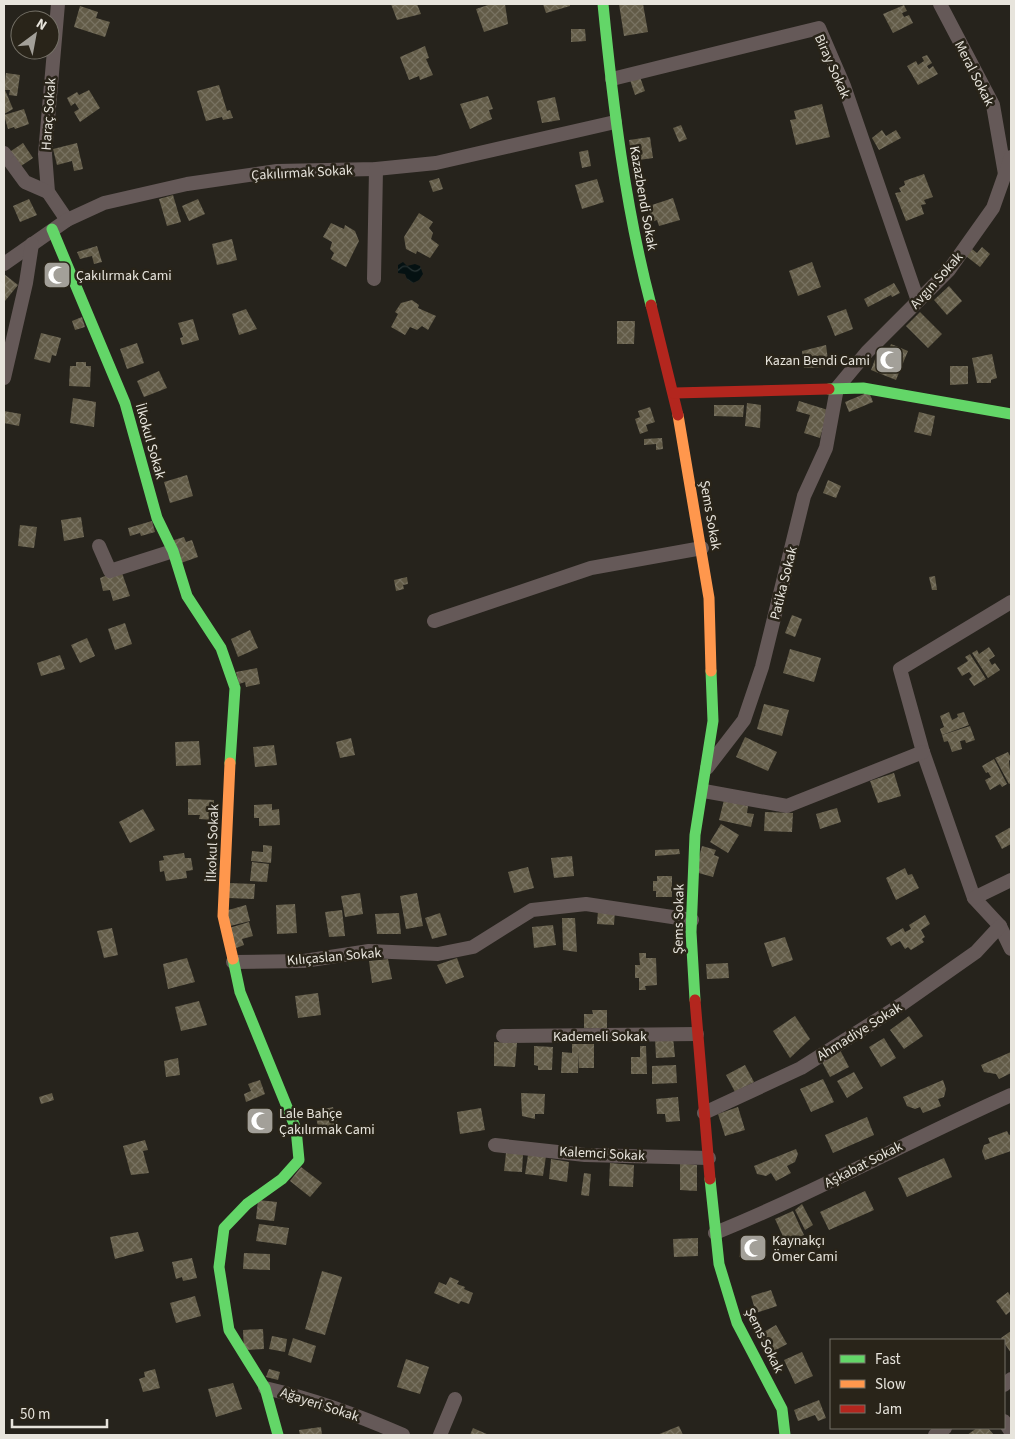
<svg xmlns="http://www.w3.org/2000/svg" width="1015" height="1439" font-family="'Source Sans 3',sans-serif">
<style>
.water{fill:url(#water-waves)}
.building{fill:url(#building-cross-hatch)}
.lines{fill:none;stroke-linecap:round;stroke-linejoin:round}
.street{stroke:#655958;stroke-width:14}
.fast{stroke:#63d668;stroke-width:11}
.slow{stroke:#ff974d;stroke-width:11}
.jam{stroke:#b3261e;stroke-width:11}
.labels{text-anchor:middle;stroke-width:5;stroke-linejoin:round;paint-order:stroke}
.street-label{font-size:14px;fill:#e7e4dc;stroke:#292419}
.poi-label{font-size:14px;fill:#e7e4dc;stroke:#292419;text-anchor:start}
</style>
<defs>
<pattern id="water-waves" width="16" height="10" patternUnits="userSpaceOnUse" patternTransform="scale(1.25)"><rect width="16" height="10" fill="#051112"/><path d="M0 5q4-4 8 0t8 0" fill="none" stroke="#293434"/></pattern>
<pattern id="building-cross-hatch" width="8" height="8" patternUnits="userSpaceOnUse" patternTransform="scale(1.25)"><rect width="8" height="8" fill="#625b47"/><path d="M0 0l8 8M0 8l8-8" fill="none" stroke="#787261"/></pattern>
</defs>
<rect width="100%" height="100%" fill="#26231c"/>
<!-- water -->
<path class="water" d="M403 262 407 266 415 264 420 266 423 274 419 280 413 283 407 279 405 274 398 273V265Z"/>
<!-- building -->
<g class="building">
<path d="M391 4H417L421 14 397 20Z"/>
<path d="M491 4H505L508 24 484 32 476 9Z"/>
<path d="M543 4H570V6L546 13Z"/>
<path d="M619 4H643L648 32 624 36Z"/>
<path d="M904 5 907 11 902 13 904 17 909 15 913 23 893 33 883 14Z"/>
<path d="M80 6 98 12 96 18 110 22 105 37 74 27Z"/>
<path d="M571 29H585L586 41 571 42Z"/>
<path d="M425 46 429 58 426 59 433 75 420 80 419 76 409 80 400 57Z"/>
<path d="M927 55 932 63 927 66 929 69 933 66 938 74 918 85 907 66 916 61 918 65 924 61 922 57Z"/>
<path d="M6 73 20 75 17 96 9 95 10 90H4Z"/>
<path d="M640 77 645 91 635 95 630 80Z"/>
<path d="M219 85 227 111 230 110 233 118 223 120 222 117 206 121 197 91Z"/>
<path d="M5 90 13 109 4 114V91Z"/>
<path d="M89 90 100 108 80 122 74 112 79 109 75 103 71 106 67 98 77 92 79 95Z"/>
<path d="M488 96 493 109 489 110 492 119 470 129 460 104Z"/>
<path d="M555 97 560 120 542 123 537 101Z"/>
<path d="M822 104 830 137 796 145 790 120 796 119 794 111Z"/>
<path d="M24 109 29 124 15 129 14 127 8 129 4 115Z"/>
<path d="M681 125 687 139 679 142 673 128Z"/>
<path d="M882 130 886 136 896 130 901 138 879 150 872 138Z"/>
<path d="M650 137 653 158 632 161 629 140Z"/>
<path d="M23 143 33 158 18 168 8 153Z"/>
<path d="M77 143 83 169 74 171 72 161 57 165 53 149Z"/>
<path d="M588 150 591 166 582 168 579 152Z"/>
<path d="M924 174 933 197 924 200 926 204 921 205 924 214 906 221 895 193 901 192 899 188 905 185 904 181Z"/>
<path d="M439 178 443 189 433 192 429 181Z"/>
<path d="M597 179 604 202 582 209 575 185Z"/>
<path d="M173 195 181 222 167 226 159 199Z"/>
<path d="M673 198 680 220 659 226 657 220 652 222 649 211 653 210 652 205Z"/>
<path d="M29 199 37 215 20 222 13 206Z"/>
<path d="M198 199 205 214 189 221 182 206Z"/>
<path d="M419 213 433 222 429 228 433 233 431 239 439 245 430 258 417 251 416 254 406 249 404 237Z"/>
<path d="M331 223 344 229 345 225 355 231 359 241 346 267 331 259 334 253 330 249 332 242 323 237Z"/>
<path d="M232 239 237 260 217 265 212 244Z"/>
<path d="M97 246 102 262 94 264 92 256 80 259 77 252Z"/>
<path d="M982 247 990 254 980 267 966 256 972 249 977 253Z"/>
<path d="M812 262 821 287 798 296 789 271Z"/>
<path d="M54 264 68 274 60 285 46 275Z"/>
<path d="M4 274 18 285 5 301 4 300Z"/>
<path d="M894 283 900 293 892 297 891 295 868 307 864 299Z"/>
<path d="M949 286 962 301 947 315 934 300Z"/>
<path d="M412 300 419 305 418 308 436 316 428 330 422 326 417 330 410 327 405 335 391 327 398 314 395 312 401 303Z"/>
<path d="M246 309 257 329 239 335 232 314Z"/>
<path d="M846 309 853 329 835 336 827 316Z"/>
<path d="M920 312 942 334 928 348 906 326Z"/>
<path d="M82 317 85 327 75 330 72 321Z"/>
<path d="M193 319 199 340 182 345 180 338 183 337 178 323Z"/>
<path d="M617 321H635L634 344H617Z"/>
<path d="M41 333 61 338 56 356 52 355 50 363 34 359Z"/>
<path d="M137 343 144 363 127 369 120 349Z"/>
<path d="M891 344 908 351 896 380 871 370 880 346 889 349Z"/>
<path d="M826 345 828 360H824L825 367 804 368 802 351Z"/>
<path d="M992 354 997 378 991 380V383H977L972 358Z"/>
<path d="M76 362H86V366H91L90 387 69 386 70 366H76Z"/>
<path d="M950 366H968V384L950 385Z"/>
<path d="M159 371 167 388 144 397 137 381Z"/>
<path d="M869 392 873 402 849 412 845 402Z"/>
<path d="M73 398 96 402 94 427 70 423Z"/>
<path d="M799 401 828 410 820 438 804 433 810 415 796 411Z"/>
<path d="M747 403 761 405 760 428 745 426Z"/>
<path d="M714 405H744L743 417 714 416Z"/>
<path d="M650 407 655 422 646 425 648 431 640 434 635 419 640 417 638 411Z"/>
<path d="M4 411 21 414 19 426 4 423Z"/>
<path d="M919 412 935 416 931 436 914 432Z"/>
<path d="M662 438 663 449 656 450V444L644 445V439Z"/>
<path d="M187 475 193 496 170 503 164 482Z"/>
<path d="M828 480 841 486 836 498 823 493Z"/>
<path d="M81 517 84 537 64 541 61 520Z"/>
<path d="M152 521 155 532 141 536 140 533 130 536 128 528Z"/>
<path d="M20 525 37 527 34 548 18 546Z"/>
<path d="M184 537 186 542 192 540 198 557 178 564 171 541Z"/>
<path d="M121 570 130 596 113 601 110 590 103 591 100 578Z"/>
<path d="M935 576 937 590H932L929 577Z"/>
<path d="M407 577 408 584 403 585 404 589 396 591 394 580Z"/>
<path d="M792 615 802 619 795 637 785 633Z"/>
<path d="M125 623 132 644 115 650 108 629Z"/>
<path d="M250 630 258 648 238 657 231 639Z"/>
<path d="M87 638 95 656 80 663 71 645Z"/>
<path d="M989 647 995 656 989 660 992 665 995 663 1000 670 988 678 972 653 977 650 979 654Z"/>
<path d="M790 649 821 658 814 682 783 673Z"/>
<path d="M970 654 986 679 974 686 969 679 972 676 969 672 962 676 957 668 968 661 965 657Z"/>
<path d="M60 655 65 669 41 676 37 663Z"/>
<path d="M257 668 260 684 246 687 245 682 239 684 236 672Z"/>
<path d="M764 704 789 710 782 736 757 729Z"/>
<path d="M949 712 952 720 958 717 957 714 964 712 969 725 942 735 940 729 944 727 940 716Z"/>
<path d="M970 726 975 740 966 743 965 740 960 741 962 749 952 752 948 741 944 742 942 735Z"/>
<path d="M745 737 777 752 768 771 736 757Z"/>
<path d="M351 738 355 755 340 758 336 742Z"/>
<path d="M199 741 201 765 176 766 175 742Z"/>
<path d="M274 745 277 765 255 767 253 747Z"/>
<path d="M1008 752 1011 758 1009 761 1011 783 1009 784 995 758Z"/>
<path d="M994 759 1007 784 1002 787 1000 784 990 790 985 780 991 777 988 772 986 773 982 766Z"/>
<path d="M894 773 901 796 878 803 870 781Z"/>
<path d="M188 799 214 800V820L199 819 200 815H188Z"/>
<path d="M724 800 748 806 747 813 754 814 751 827 719 820Z"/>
<path d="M272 804V810L279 809 280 825 259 826V818H254V805Z"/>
<path d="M837 808 841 822 820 829 816 814Z"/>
<path d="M143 809 155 830 130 843 119 822Z"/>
<path d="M765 812 793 813 792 832 764 831Z"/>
<path d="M721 824 739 835 728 853 710 842Z"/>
<path d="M1011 827V844L1002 849 995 836Z"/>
<path d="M263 845 272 846 271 863 251 861 252 851 263 852Z"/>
<path d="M702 846 716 850 714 855 719 857 713 877 695 872Z"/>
<path d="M679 849 680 854 655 856V850Z"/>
<path d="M184 853 185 858H191L193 870 186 871 187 878 166 881 164 871 160 872 159 861 164 860 163 856Z"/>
<path d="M572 856 574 876 554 878 551 858Z"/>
<path d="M252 862 269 864 267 882 250 881Z"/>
<path d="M528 867 534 888 514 893 508 872Z"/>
<path d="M905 868 908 875 912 874 919 888 896 900 886 878Z"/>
<path d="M657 876H672V897H656V891H653V881H657Z"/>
<path d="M228 883 255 884 254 899 228 898Z"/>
<path d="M360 893 363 914 345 917 341 896Z"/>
<path d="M417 893 423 926 406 929 400 896Z"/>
<path d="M295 904 297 933 277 934 276 905Z"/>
<path d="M246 905 250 921 230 926 225 911Z"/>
<path d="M342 910 345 936 329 937 325 912Z"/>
<path d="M598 911H615L614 925 597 924Z"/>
<path d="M399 913 401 934H377L375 914Z"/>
<path d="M440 913 447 935 432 939 425 918Z"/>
<path d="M925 915 930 924 921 930 925 937 922 939 924 942 911 950 908 947 905 949 900 941 891 946 886 938 903 928 905 932 911 929 909 925Z"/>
<path d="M562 918H575L577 952 563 950Z"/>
<path d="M249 922 253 936 242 939 244 945 236 948 229 928Z"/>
<path d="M553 925 556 945 534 948 532 927Z"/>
<path d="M112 928 118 955 104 958 97 931Z"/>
<path d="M785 937 793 960 772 967 764 943Z"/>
<path d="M639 953H646V958H656L657 985 645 986 646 990H639V978H635V965H640Z"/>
<path d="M187 958 195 982 168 989 163 964Z"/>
<path d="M457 958 464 977 446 984 437 965Z"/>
<path d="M388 959 392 979 372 983 369 961Z"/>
<path d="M728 963 729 978 707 979 706 964Z"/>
<path d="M318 993 321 1015 298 1018 295 996Z"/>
<path d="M199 1001 207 1025 181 1031 175 1007Z"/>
<path d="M592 1010H607V1028H584V1014H593Z"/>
<path d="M795 1016 810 1039 790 1058 773 1031Z"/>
<path d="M909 1016 923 1036 904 1049 890 1030Z"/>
<path d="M673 1037 675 1057 656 1058 655 1038Z"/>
<path d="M884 1038 896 1058 881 1067 869 1047Z"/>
<path d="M494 1042 517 1043 515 1067 494 1066Z"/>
<path d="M572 1044H594V1068H579V1052L578 1073H561L562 1052 572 1053Z"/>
<path d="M534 1046 553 1047 552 1070H538V1066L534 1065Z"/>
<path d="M640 1046H646L647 1074H631V1057H640Z"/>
<path d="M840 1050 849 1067 830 1077 821 1060Z"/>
<path d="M1011 1052V1073L999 1079 996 1074 984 1072 981 1065Z"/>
<path d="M178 1058 180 1075 166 1077 164 1061Z"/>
<path d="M676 1065 677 1083 652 1084V1066Z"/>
<path d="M745 1065 754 1082 735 1092 726 1075Z"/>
<path d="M854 1072 863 1088 847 1098 837 1081Z"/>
<path d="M823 1079 834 1102 811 1112 800 1089Z"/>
<path d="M260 1080 265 1094 246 1102 244 1094 251 1091 248 1084Z"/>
<path d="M943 1080 946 1089 944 1097 938 1099 941 1106 923 1113 920 1107 915 1109 907 1106 903 1097Z"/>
<path d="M52 1093 54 1100 41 1104 39 1097Z"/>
<path d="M521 1093 545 1094 544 1114H535V1119L522 1116Z"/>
<path d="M678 1097 680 1121 666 1122 665 1114H657L656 1099Z"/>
<path d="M333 1107 338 1128 319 1132 315 1111Z"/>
<path d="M738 1107 745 1130 725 1136 718 1114Z"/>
<path d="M481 1108 485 1130 460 1134 457 1112Z"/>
<path d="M249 1110 273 1112 271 1133 247 1131Z"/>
<path d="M867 1117 874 1135 833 1153 825 1135Z"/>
<path d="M1007 1131 1009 1135 1011 1134V1151L985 1160 982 1151 984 1145 990 1143 988 1138Z"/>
<path d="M145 1140 148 1150 143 1151 149 1173 131 1175 123 1146Z"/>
<path d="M796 1149 798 1154 795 1162 787 1166 791 1173 776 1181 771 1173 766 1176 757 1174 754 1166Z"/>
<path d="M506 1153 523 1154 522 1172 504 1171Z"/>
<path d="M528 1155 546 1156 543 1176 525 1174Z"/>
<path d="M944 1158 952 1177 907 1197 898 1178Z"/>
<path d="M551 1159 569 1162 567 1182 549 1179Z"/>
<path d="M610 1163 634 1165 633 1187 609 1186Z"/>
<path d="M680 1163 697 1165V1191L680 1190Z"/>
<path d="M301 1167 322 1183 310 1197 290 1181Z"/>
<path d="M584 1173 591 1174 589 1196 581 1195Z"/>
<path d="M865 1191 874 1210 829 1230 820 1212Z"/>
<path d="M258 1200 277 1202 274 1221 256 1219Z"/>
<path d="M802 1204 813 1225 805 1230 795 1210Z"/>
<path d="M793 1211 804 1235 786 1243 775 1219Z"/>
<path d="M259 1224 289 1228 286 1245 256 1241Z"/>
<path d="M138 1232 144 1251 115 1259 110 1237Z"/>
<path d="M743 1235 766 1239 762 1261 739 1257Z"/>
<path d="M698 1238V1256L674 1257 673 1239Z"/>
<path d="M244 1253 270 1254V1270L243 1269Z"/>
<path d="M192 1258 197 1278 183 1281 182 1277 176 1279 172 1262Z"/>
<path d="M322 1271 342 1277 325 1335 305 1329Z"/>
<path d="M450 1277 459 1281 457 1284 465 1287 464 1289 473 1293 469 1304 461 1301 459 1304 434 1293 439 1282 446 1285Z"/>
<path d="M771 1290 777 1306 756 1313 751 1296Z"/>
<path d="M1008 1292 1011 1297V1311L1006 1315 996 1301Z"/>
<path d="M195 1296 201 1316 176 1323 170 1303Z"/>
<path d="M776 1325 787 1344 770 1353 760 1334Z"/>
<path d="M263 1329 264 1349 244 1350 243 1330Z"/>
<path d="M1011 1331V1353L1001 1338Z"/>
<path d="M272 1336 287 1339 285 1352 269 1349Z"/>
<path d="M293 1338 316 1346 311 1363 288 1355Z"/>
<path d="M802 1352 813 1376 795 1384 784 1360Z"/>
<path d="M406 1359 429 1367 420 1394 397 1387Z"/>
<path d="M155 1369 160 1388 143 1392 139 1379 145 1377 144 1372Z"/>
<path d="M269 1369 280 1372 278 1380 266 1377Z"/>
<path d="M233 1383 242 1409 216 1417 208 1389Z"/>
<path d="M819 1400 826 1418 818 1421 815 1415 798 1421 794 1410Z"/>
<path d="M679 1426 683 1435H657Z"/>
<path d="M321 1427 322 1435H300L299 1430Z"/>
<path d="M473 1428 489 1435H470Z"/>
<path d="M977 1428H988L994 1435H967Z"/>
</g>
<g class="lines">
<!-- street -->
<g class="street">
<path d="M58 4 45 154 48 192 67 220"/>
<path d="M940 4 993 105 1005 174"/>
<path d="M612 79 819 28 844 86 918 301"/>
<path d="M4 153 25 182 48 192"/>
<path d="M4 264 67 220 104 203 187 184 277 171 376 169 436 163 615 122"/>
<path d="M374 279 376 169"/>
<path d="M4 378 26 283 32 244"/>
<path d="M99 546 110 571 173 551"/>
<path d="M1011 602 900 669 923 752 974 898 1000 926 1011 949"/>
<path d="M434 621 591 568 702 548"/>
<path d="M707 768 744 720 762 667 804 496 826 448 837 388 867 352 949 270 993 208 1011 157"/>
<path d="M704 791 787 806 923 752"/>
<path d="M974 898 1011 880"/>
<path d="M233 962 304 961 369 951 438 954 473 947 532 910 586 904 692 920"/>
<path d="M503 1036 697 1034"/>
<path d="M704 1113 801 1068 902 1004 976 952 1000 926"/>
<path d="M495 1145 585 1155 709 1158"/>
<path d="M715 1233C816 1192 912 1139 1011 1095"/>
<path d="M1004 1385 1011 1379"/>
<path d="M265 1388C313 1399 358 1415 403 1435"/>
<path d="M1004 1421 1011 1432"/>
<path d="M440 1435 455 1399"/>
<path d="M935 1435 945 1428"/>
</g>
<!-- fast -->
<g class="fast">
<path d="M603 4C613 105 625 206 651 305"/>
<path d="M52 229 125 403 157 518 173 551 187 596 221 648 235 688 230 763"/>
<path d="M829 389 863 388 1011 414"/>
<path d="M233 959 240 992 296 1129 299 1160 282 1179 247 1204 224 1228 219 1267 229 1330 265 1388 278 1435"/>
<path d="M695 1000 691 932 695 835 713 721 711 671"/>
<path d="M710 1179 719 1264 737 1323 782 1409 785 1435"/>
</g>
<!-- slow -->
<g class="slow">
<path d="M678 415 709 598 711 671"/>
<path d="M230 763 223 916 233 959"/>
</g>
<!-- jam -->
<g class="jam">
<path d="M651 305 678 415"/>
<path d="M674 393 829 389"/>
<path d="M695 1000 710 1179"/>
</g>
</g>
<!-- icons -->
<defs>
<symbol id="mosque-square" viewBox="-11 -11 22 22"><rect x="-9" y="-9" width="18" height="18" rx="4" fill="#a3a099" stroke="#292419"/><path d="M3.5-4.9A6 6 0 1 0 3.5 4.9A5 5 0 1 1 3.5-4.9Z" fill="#fff"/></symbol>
</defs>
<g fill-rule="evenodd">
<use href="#mosque-square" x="41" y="259" width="32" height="32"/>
<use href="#mosque-square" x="873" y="344" width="32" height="32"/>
<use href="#mosque-square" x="244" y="1105" width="32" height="32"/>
<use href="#mosque-square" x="737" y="1232" width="32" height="32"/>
</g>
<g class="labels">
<!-- street labels -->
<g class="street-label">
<text transform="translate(833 66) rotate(66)" y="5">Biray Sokak</text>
<text transform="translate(975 73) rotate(63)" y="5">Meral Sokak</text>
<text transform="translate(48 114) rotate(-86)" y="5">Haraç Sokak</text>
<text transform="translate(302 172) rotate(-3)" y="5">Çakılırmak Sokak</text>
<text transform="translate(644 198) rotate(80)" y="5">Kazazbendi Sokak</text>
<text transform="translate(936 280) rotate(-48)" y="5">Avgın Sokak</text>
<text transform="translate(151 441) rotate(74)" y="5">İlkokul Sokak</text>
<text transform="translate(711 515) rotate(80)" y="5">Şems Sokak</text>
<text transform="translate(783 583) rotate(-76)" y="5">Patika Sokak</text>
<text transform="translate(212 843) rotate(-88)" y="5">İlkokul Sokak</text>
<text transform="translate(678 919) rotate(-89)" y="5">Şems Sokak</text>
<text transform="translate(334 956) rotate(-5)" y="5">Kılıçaslan Sokak</text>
<text transform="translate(859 1031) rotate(-32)" y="5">Ahmadiye Sokak</text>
<text x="600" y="1041">Kademeli Sokak</text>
<text transform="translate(602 1153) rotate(3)" y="5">Kalemci Sokak</text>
<text transform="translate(863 1164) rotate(-27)" y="5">Aşkabat Sokak</text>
<text transform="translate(765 1340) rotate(64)" y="5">Şems Sokak</text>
<text transform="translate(320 1404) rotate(18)" y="5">Ağayeri Sokak</text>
</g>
<!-- poi labels -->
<g class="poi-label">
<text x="76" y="280">Çakılırmak Cami</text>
<text x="870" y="365" text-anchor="end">Kazan Bendi Cami</text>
<text x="279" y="1118">Lale Bahçe<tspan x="279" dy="16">Çakılırmak Cami</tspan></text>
<text x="772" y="1245">Kaynakçı<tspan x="772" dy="16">Ömer Cami</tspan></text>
</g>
</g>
<!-- border -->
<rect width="1015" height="1439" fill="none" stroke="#e7e4dc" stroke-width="10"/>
<!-- legend -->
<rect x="830" y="1339" width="175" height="90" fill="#292419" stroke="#757167"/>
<rect x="840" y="1355" width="25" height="8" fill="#63d668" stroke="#757167"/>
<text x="875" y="1364" font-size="15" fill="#e7e4dc">Fast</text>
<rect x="840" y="1380" width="25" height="8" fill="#ff974d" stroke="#757167"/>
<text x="875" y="1389" font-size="15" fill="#e7e4dc">Slow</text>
<rect x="840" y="1405" width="25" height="8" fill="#b3261e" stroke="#757167"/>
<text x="875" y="1414" font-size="15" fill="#e7e4dc">Jam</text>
<!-- north arrow -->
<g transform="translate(35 35) rotate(32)"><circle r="24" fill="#292419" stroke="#757167"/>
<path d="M0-4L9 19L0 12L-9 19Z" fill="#a3a099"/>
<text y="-8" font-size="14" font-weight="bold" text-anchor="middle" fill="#e7e4dc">N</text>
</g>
<!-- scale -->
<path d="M12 1419v8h95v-8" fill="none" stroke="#e7e4dc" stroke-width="2.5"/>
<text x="20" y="1419" font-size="15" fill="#e7e4dc" stroke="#292419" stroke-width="4" paint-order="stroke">50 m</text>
</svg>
